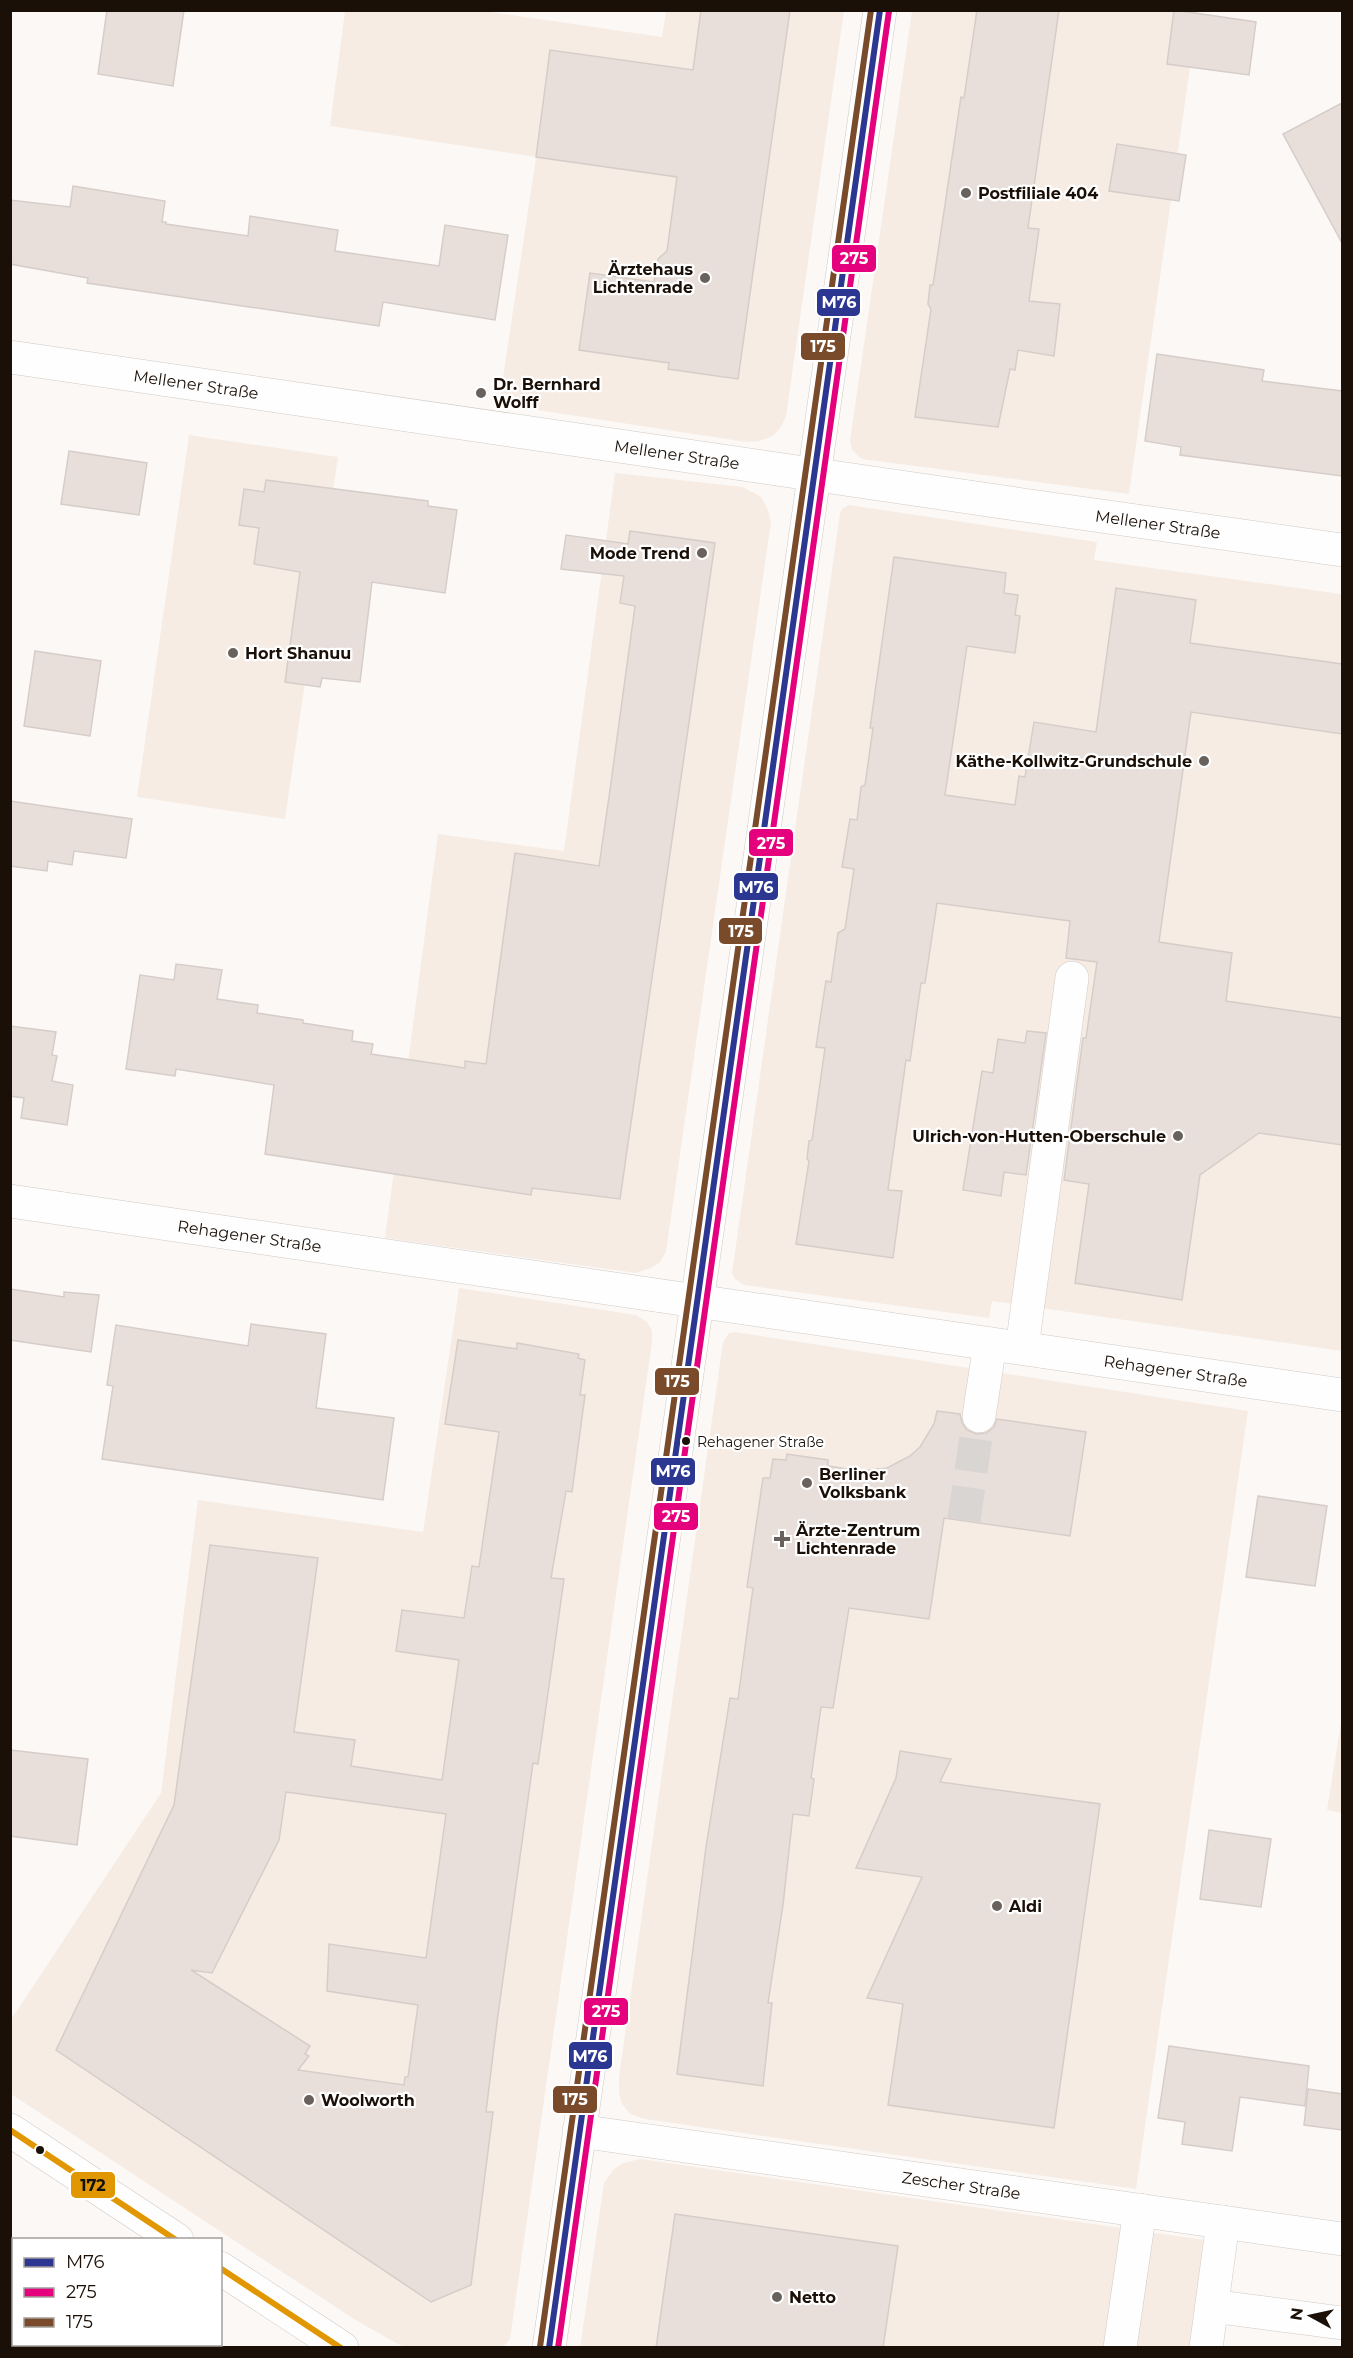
<svg xmlns="http://www.w3.org/2000/svg" width="1353" height="2358" font-family="Montserrat,sans-serif">
<style>
.built{fill:#f6ece4}
.building{fill:#e8dfdb;stroke:#d6cdc9;stroke-width:1.5;fill-rule:evenodd}
.lines{fill:none;stroke-linecap:round;stroke-linejoin:round}
.minor-tunnel{stroke:#d9d5d2;stroke-width:33;stroke-dasharray:33 16;stroke-linecap:butt}
.minor-casing{stroke:#d1cac4;stroke-width:34}
.minor{stroke:#fefefe;stroke-width:33}
.bus-1-casing{stroke:#fff;stroke-width:10}
.bus-2-casing{stroke:#fff;stroke-width:10}
.bus-3-casing{stroke:#fff;stroke-width:10}
.bus-4-casing{stroke:#fff;stroke-width:10}
.bus-1{stroke:#2c3792;stroke-width:6}
.bus-2{stroke:#e5007d;stroke-width:6}
.bus-3{stroke:#7a4b2a;stroke-width:6}
.bus-4{stroke:#e19701;stroke-width:6}
.poi-dot{fill:#69615b;stroke:#fff;stroke-width:2}
.bus-dot{fill:#1b1008;stroke:#fff;stroke-width:2}
.labels{text-anchor:middle;stroke-width:4.5;stroke-linejoin:round;paint-order:stroke}
.bus-label{font-size:14px;fill:#1b1008;stroke:#fff;text-anchor:start}
.poi-label{font-size:16px;font-weight:bold;fill:#1b1008;stroke:#fff;text-anchor:start}
.street-label{font-size:16px;fill:#1b1008;stroke:#fff}
.line-badge{stroke:#fff;stroke-width:2}
.badge-label{font-size:16px;text-anchor:middle;font-weight:bold;fill:#fff}
.pale-badge-label{font-size:16px;text-anchor:middle;font-weight:bold;fill:#111}
</style>
<rect width="100%" height="100%" fill="#fbf8f6"/>
<!-- built -->
<g class="built">
<path d="M345 11H484L662 37 666 11H844L786 416 781 427 773 436 759 441 746 442 499 404 536 157 330 126Z"/>
<path d="M912 11H1198L1129 494 862 459 852 450 850 441Z"/>
<path d="M189 435 338 457 285 819 137 797Z"/>
<path d="M615 473 743 487 761 497 768 510 771 522 666 1252 660 1262 651 1268 636 1273 385 1238 438 834 564 851Z"/>
<path d="M849 505 1097 542 1094 560 1342 594V1351L992 1301 989 1318 744 1285 735 1279 732 1273 840 513 843 508Z"/>
<path d="M459 1288 636 1315 647 1322 652 1331V1342L510 2339 503 2347 408 2348 398 2344 357 2321 11 2094 10 2021 161 1793 198 1500 423 1532Z"/>
<path d="M735 1332 1248 1411 1136 2189 645 2119 630 2114 622 2104 619 2093V2077L723 1342 729 1333Z"/>
<path d="M1342 1716V1813L1327 1810Z"/>
<path d="M640 2159 1205 2240 1190 2347 580 2348 604 2183 613 2170 623 2163Z"/>
</g>
<!-- building -->
<g class="building">
<path d="M107 10H184L173 86 98 74Z"/>
<path d="M701 10H790L738 379 668 369 669 363 579 350 590 273 654 282 658 259 667 251 677 177 536 157 550 50 693 70Z"/>
<path d="M977 10H1059L1028 228 1039 229 1029 301 1060 304 1054 356 1018 350 1015 370 1010 369 998 427 915 417 931 309 928 304 930 285H933L961 97 964 98Z"/>
<path d="M1174 10 1256 22 1249 75 1167 64Z"/>
<path d="M1342 103V243L1283 134Z"/>
<path d="M1117 144 1186 155 1179 201 1109 191Z"/>
<path d="M73 186 165 201 162 222H166V224L248 236 250 216 338 230 335 251 439 266 445 225 508 235 495 320 383 302 379 326 87 283 88 278 10 264V200L70 207Z"/>
<path d="M1157 354 1264 370 1262 381 1342 391V476L1180 455 1181 447 1145 441Z"/>
<path d="M69 451 147 463 139 515 61 504Z"/>
<path d="M266 480 428 501V506L457 510 445 593 372 582 360 682 322 678 320 687 285 682 300 572 254 564 259 528 239 525 244 489 264 492Z"/>
<path d="M630 531 715 543 620 1199 532 1188 531 1195 265 1154 274 1085 176 1069 175 1076 126 1069 140 975 174 980 176 964 222 970 217 999 258 1005 257 1013 303 1020V1023L353 1031 352 1041 373 1044 371 1054 465 1068V1061L486 1064 515 853 599 866 609 797 635 606 620 603 624 576 561 569 566 535 628 544Z"/>
<path d="M894 557 1006 573 1004 593 1018 595 1015 615 1020 616 1015 653 967 646 945 795 1015 805 1019 776 1025 777 1034 722 1096 732 1116 588 1196 600 1190 643 1342 664V734L1191 712 1159 942 1232 953 1226 1001 1342 1018V1145L1259 1133 1200 1175 1182 1300 1075 1283 1089 1184 1064 1180 1083 1038H1086L1097 962 1066 958 1070 921 937 903 925 983H921L910 1061 906 1060 888 1190 902 1191 893 1258 796 1244 809 1161 807 1159 809 1141 812 1140 825 1048 816 1047 821 1013 826 981 831 982 838 933 845 929 854 869 842 867 850 819 857 820 861 787 865 785 873 728H870Z"/>
<path d="M35 651 101 661 90 736 24 726Z"/>
<path d="M10 801 132 819 126 858 74 851 72 865 48 861 47 871 10 866Z"/>
<path d="M10 1026 56 1032 52 1055 57 1056 52 1081 73 1085 67 1125 21 1118 24 1098 10 1096Z"/>
<path d="M1027 1031 1046 1033 1026 1175 1004 1172 1001 1196 963 1190 982 1071 993 1073 998 1039 1025 1043Z"/>
<path d="M10 1289 64 1297V1292L99 1295 91 1352 10 1340Z"/>
<path d="M251 1324 326 1334 316 1408 394 1418 383 1500 102 1459 113 1386 107 1385 116 1325 248 1346Z"/>
<path d="M458 1340 517 1349V1343L579 1354 578 1358 585 1360 580 1395H585L572 1492 566 1491 551 1578 564 1579 538 1764 533 1763 497 2022 486 2112H493L471 2285 431 2302 56 2050 174 1805 210 1545 318 1558 294 1732 355 1740 351 1766 442 1780 459 1660 396 1651 402 1610 464 1618 472 1566 479 1567 499 1432 445 1424ZM286 1792 446 1814 426 1958 329 1944 327 1991 418 2005 408 2077H405L404 2085 298 2070 309 2056 305 2054 310 2046 191 1970 212 1973 279 1840Z"/>
<path d="M937 1411 960 1414 962 1423 967 1430 976 1434 986 1433 994 1427 997 1419 1086 1432 1070 1536 944 1518 929 1619 849 1608 833 1708 821 1707 811 1778 814 1779 809 1816 793 1814 783 1905 768 2003H772L763 2086 677 2074 706 1847 730 1698 738 1699 753 1588 747 1587 763 1478H770L773 1459 786 1460 787 1454 828 1460V1466L861 1471 887 1468 910 1456 920 1447 934 1424Z"/>
<path d="M1258 1496 1327 1506 1315 1586 1246 1577Z"/>
<path d="M10 1750 88 1759 77 1845 10 1836Z"/>
<path d="M900 1751 951 1759 940 1782 1100 1804 1054 2128 888 2105 903 2004 867 1998 922 1877 856 1868 896 1778Z"/>
<path d="M1209 1830 1271 1839 1261 1907 1200 1899Z"/>
<path d="M1169 2046 1309 2066 1305 2106 1240 2097 1232 2151 1182 2144 1185 2122 1158 2118Z"/>
<path d="M1308 2089 1342 2094V2130L1304 2125Z"/>
<path d="M675 2214 898 2246 883 2348H656Z"/>
</g>
<g class="lines">
<!-- minor-tunnel -->
<path class="minor-tunnel" d="M964 1520 979 1416"/>
<defs>
<g id="minor">
<path id="s1" d="M10 357 1023 505 1342 550"/>
<path id="s2" d="M10 1201 1342 1395"/>
<path d="M1022 1348 1072 978"/>
<path d="M979 1416 990 1344"/>
<path d="M10 2130 177 2240"/>
<path id="s3" d="M579 2131 1342 2239"/>
<path d="M220 2268 342 2348"/>
<path d="M1212 2306 1342 2323"/>
<path d="M549 2348 880 10"/>
<path d="M1120 2348 1140 2210"/>
<path d="M1206 2348 1223 2222"/>
</g>
</defs>
<!-- minor casing -->
<use href="#minor" class="minor-casing"/>
<!-- minor -->
<use href="#minor" class="minor"/>
<defs>
<path id="bus-1" d="M549 2348 880 10"/>
<path id="bus-2" d="M558 2348 889 11"/>
<path id="bus-3" d="M540 2347 871 10"/>
<g id="bus-4">
<path d="M10 2130 176 2240"/>
<path d="M220 2268 341 2348"/>
</g>
</defs>
<!-- bus-1 casing -->
<use href="#bus-1" class="bus-1-casing"/>
<!-- bus-2 casing -->
<use href="#bus-2" class="bus-2-casing"/>
<!-- bus-3 casing -->
<use href="#bus-3" class="bus-3-casing"/>
<!-- bus-4 casing -->
<use href="#bus-4" class="bus-4-casing"/>
<!-- bus-1 -->
<use href="#bus-1" class="bus-1"/>
<!-- bus-2 -->
<use href="#bus-2" class="bus-2"/>
<!-- bus-3 -->
<use href="#bus-3" class="bus-3"/>
<!-- bus-4 -->
<use href="#bus-4" class="bus-4"/>
</g>
<!-- markers -->
<g class="poi-dot">
<circle cx="966" cy="193" r="6"/>
<circle cx="705" cy="278" r="6"/>
<circle cx="481" cy="393" r="6"/>
<circle cx="702" cy="553" r="6"/>
<circle cx="233" cy="653" r="6"/>
<circle cx="1204" cy="761" r="6"/>
<circle cx="1178" cy="1136" r="6"/>
<circle cx="807" cy="1483" r="6"/>
<path d="M779 1530h6v6h6v6h-6v6h-6v-6h-6v-6h6z"/>
<circle cx="997" cy="1906" r="6"/>
<circle cx="309" cy="2100" r="6"/>
<circle cx="777" cy="2297" r="6"/>
</g>
<g class="bus-dot">
<circle cx="686" cy="1441" r="5"/>
<circle cx="40" cy="2150" r="5"/>
</g>
<g class="labels">
<!-- bus labels -->
<g class="bus-label">
<text x="697" y="1447">Rehagener Straße</text>
</g>
<!-- poi labels -->
<g class="poi-label">
<text x="978" y="199">Postfiliale 404</text>
<text x="693" y="275" text-anchor="end">Ärztehaus<tspan x="693" dy="18">Lichtenrade</tspan></text>
<text x="493" y="390">Dr. Bernhard<tspan x="493" dy="18">Wolff</tspan></text>
<text x="690" y="559" text-anchor="end">Mode Trend</text>
<text x="245" y="659">Hort Shanuu</text>
<text x="1192" y="767" text-anchor="end">Käthe-Kollwitz-Grundschule</text>
<text x="1166" y="1142" text-anchor="end">Ulrich-von-Hutten-Oberschule</text>
<text x="819" y="1480">Berliner<tspan x="819" dy="18">Volksbank</tspan></text>
<text x="796" y="1536">Ärzte-Zentrum<tspan x="796" dy="18">Lichtenrade</tspan></text>
<text x="1009" y="1912">Aldi</text>
<text x="321" y="2106">Woolworth</text>
<text x="789" y="2303">Netto</text>
</g>
<!-- street labels -->
<g class="street-label">
<text dy="6" stroke="none"><textPath href="#s1" startOffset="188">Mellener Straße</textPath></text>
<text dy="6" stroke="none"><textPath href="#s1" startOffset="674">Mellener Straße</textPath></text>
<text dy="6" stroke="none"><textPath href="#s1" startOffset="1160">Mellener Straße</textPath></text>
<text dy="6" stroke="none"><textPath href="#s2" startOffset="242">Rehagener Straße</textPath></text>
<text dy="6" stroke="none"><textPath href="#s2" startOffset="1178">Rehagener Straße</textPath></text>
<text dy="6" stroke="none"><textPath href="#s3" startOffset="386">Zescher Straße</textPath></text>
</g>
</g>
<g class="line-badge">
<rect x="831" y="244" width="46" height="29" rx="6" fill="#e5007d"/>
<rect x="816" y="288" width="45" height="29" rx="6" fill="#2c3792"/>
<rect x="800" y="332" width="46" height="29" rx="6" fill="#7a4b2a"/>
<rect x="748" y="828" width="46" height="29" rx="6" fill="#e5007d"/>
<rect x="733" y="872" width="46" height="29" rx="6" fill="#2c3792"/>
<rect x="718" y="917" width="45" height="28" rx="6" fill="#7a4b2a"/>
<rect x="654" y="1367" width="46" height="29" rx="6" fill="#7a4b2a"/>
<rect x="650" y="1457" width="46" height="29" rx="6" fill="#2c3792"/>
<rect x="653" y="1502" width="46" height="29" rx="6" fill="#e5007d"/>
<rect x="583" y="1997" width="46" height="29" rx="6" fill="#e5007d"/>
<rect x="568" y="2041" width="45" height="29" rx="6" fill="#2c3792"/>
<rect x="552" y="2085" width="46" height="29" rx="6" fill="#7a4b2a"/>
<rect x="70" y="2171" width="46" height="28" rx="6" fill="#e19701"/>
</g>
<g class="badge-label">
<text x="854" y="264">275</text>
<text x="839" y="308">M76</text>
<text x="823" y="352">175</text>
<text x="771" y="849">275</text>
<text x="756" y="893">M76</text>
<text x="741" y="937">175</text>
<text x="677" y="1387">175</text>
<text x="673" y="1477">M76</text>
<text x="676" y="1522">275</text>
<text x="606" y="2017">275</text>
<text x="590" y="2062">M76</text>
<text x="575" y="2105">175</text>
</g>
<g class="pale-badge-label">
<text x="93" y="2191">172</text>
</g>
<!-- border -->
<rect width="1353" height="2358" fill="none" stroke="#1b1008" stroke-width="24"/>
<!-- legend -->
<rect x="12" y="2238" width="210" height="108" fill="#ffffff" stroke="#a49f9c" stroke-width="1.5"/>
<rect x="24" y="2258" width="30" height="9" fill="#2c3792" stroke="#a49f9c" stroke-width="1.5"/>
<text x="66" y="2268" font-size="18" fill="#1b1008">M76</text>
<rect x="24" y="2288" width="30" height="9" fill="#e5007d" stroke="#a49f9c" stroke-width="1.5"/>
<text x="66" y="2298" font-size="18" fill="#1b1008">275</text>
<rect x="24" y="2318" width="30" height="9" fill="#7a4b2a" stroke="#a49f9c" stroke-width="1.5"/>
<text x="66" y="2328" font-size="18" fill="#1b1008">175</text>
<!-- north arrow -->
<g transform="translate(1311 2316) rotate(278)" stroke="#ffffff" stroke-width="4.5" paint-order="stroke">
<path d="M0-4.5L10 22L0 15L-10 22Z" fill="#1b1008"/>
<text y="-9" font-size="16" font-weight="bold" text-anchor="middle" fill="#1b1008">N</text>
</g>
</svg>
